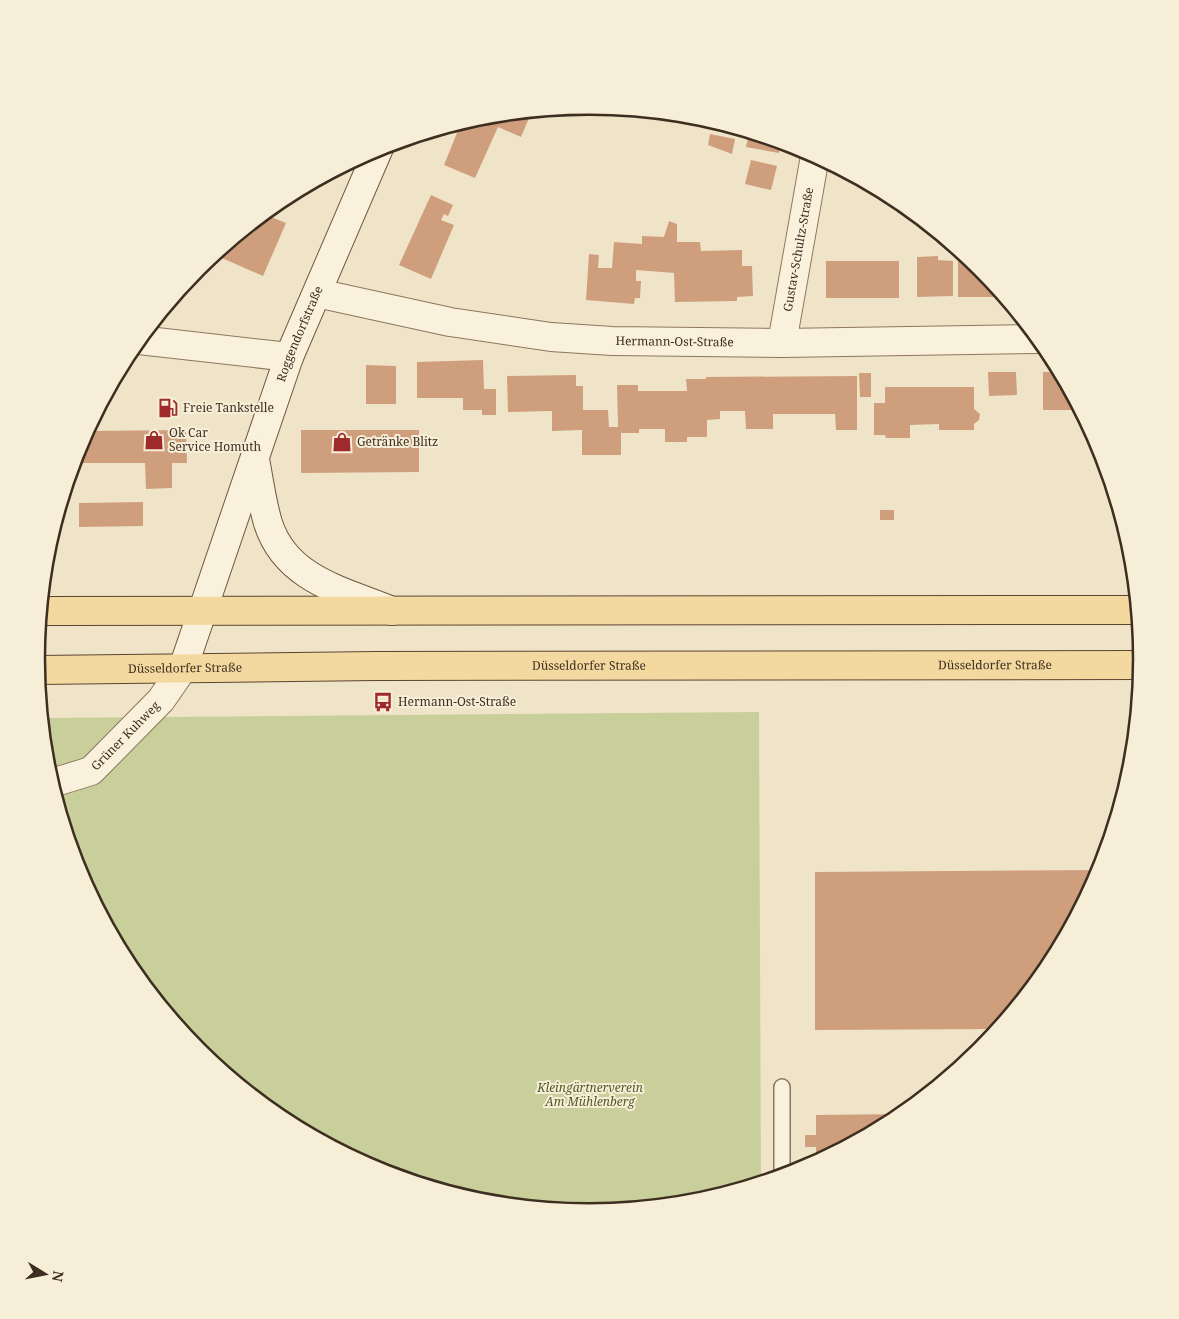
<svg xmlns="http://www.w3.org/2000/svg" width="1179" height="1319" font-family="'Noto Serif',serif">
<style>
.green{fill:#c9cf9b}
.building{fill:#cf9f7d}
.lines{fill:none;stroke-linecap:round;stroke-linejoin:round}
.lane-casing{stroke:#8d765c;stroke-width:18}
.street-casing{stroke:#8d765c;stroke-width:30}
.secondary-casing{stroke:#6f573f;stroke-width:30}
.primary-casing{stroke:#5b4430;stroke-width:30}
.lane{stroke:#faf1dc;stroke-width:15}
.street{stroke:#faf1dc;stroke-width:28}
.secondary{stroke:#faf1dc;stroke-width:28}
.primary{stroke:#f3d9a0;stroke-width:28}
.labels{text-anchor:middle;stroke-width:4;stroke-linejoin:round;paint-order:stroke}
.street-label{font-size:12px;fill:#3d2e20;stroke:#f7eed8}
.poi-label{font-size:12px;fill:#3d2e20;stroke:#f7eed8;text-anchor:start}
.park-label{font-size:12px;font-style:italic;fill:#4d5a26;stroke:#f7eed8}
.rim{fill:none;stroke:#3d2e20;stroke-width:2.5}
</style>
<rect width="100%" height="100%" fill="#f0e4c8"/>
<!-- green -->
<path class="green" d="M759 712 761 1183 697 1202 589 1213 481 1202 378 1171 282 1119 198 1051 129 967 78 871 47 767 42 718Z"/>
<!-- building -->
<g class="building">
<path d="M517 113 529 118 521 137 498 127 475 178 444 165 461 123 482 117Z"/>
<path d="M749 133 781 142 779 153 746 147Z"/>
<path d="M710 134 735 139 732 154 708 145Z"/>
<path d="M751 160 777 166 771 190 745 184Z"/>
<path d="M431 195 453 205 448 216 444 214 441 220 454 225 431 279 399 265Z"/>
<path d="M264 214 286 223 263 276 215 255Z"/>
<path d="M669 221 677 224V242H700L701 251 742 250V266H752L753 296 737 297V301L675 302 674 273 636 270V281H641L640 298H635L634 304 586 300 589 254 599 255 598 268H612L614 242 642 244V236L664 237Z"/>
<path d="M958 254H963L981 268 1004 297H958Z"/>
<path d="M938 256V260L953 261V296L917 297V257Z"/>
<rect x="826" y="261" width="73" height="37"/>
<path d="M483 360 484 389H496V415H482V410H463V398H417V362Z"/>
<path d="M366 365 396 366V404H366Z"/>
<path d="M988 372H1016L1017 395 989 396Z"/>
<path d="M1043 372H1060L1080 410H1043Z"/>
<path d="M859 373H871V397H860Z"/>
<path d="M576 375V386H583V410H608L609 427H618L617 385H638V391H687L686 379H706V377L857 376V430H836L835 414H773V429H746L745 411H720V419L707 420V437H687V442H665V429H639V433H621V455H582V430L552 431V411L508 412 507 376Z"/>
<path d="M885 387H974V409L980 414 979 420 974 424V430H939V424L910 425V438H886L885 435H874V403H885Z"/>
<path d="M186 430 187 463H172V488L146 489 145 463H80V444L87 431Z"/>
<path d="M301 430H419V472L301 473Z"/>
<path d="M143 502V526L79 527V503Z"/>
<rect x="880" y="510" width="14" height="10"/>
<path d="M1101 870 1049 967 998 1029 815 1030V872Z"/>
<path d="M903 1114 816 1163V1147H805V1135H816V1115Z"/>
</g>
<g class="lines">
<defs>
<path id="lane" d="M782 1176V1087"/>
<g id="street">
<path id="s1" d="M317 293 450 322 551 337 612 341 782 343 1039 339"/>
<path d="M139 340 289 357"/>
<path id="s2" d="M782 343 815 156"/>
<path id="s3" d="M52 783 91 771 161 700 183 668"/>
</g>
<g id="secondary">
<path d="M255 459C259 480 262 503 268 523 286 580 344 591 392 611"/>
<path id="s4" d="M183 668 289 357 379 148"/>
</g>
<g id="primary">
<path d="M41 611 1138 610"/>
<path id="s5" d="M37 670 376 666 1142 665"/>
</g>
</defs>
<!-- lane casing -->
<use href="#lane" class="lane-casing"/>
<!-- street casing -->
<use href="#street" class="street-casing"/>
<!-- secondary casing -->
<use href="#secondary" class="secondary-casing"/>
<!-- primary casing -->
<use href="#primary" class="primary-casing"/>
<!-- lane -->
<use href="#lane" class="lane"/>
<!-- street -->
<use href="#street" class="street"/>
<!-- secondary -->
<use href="#secondary" class="secondary"/>
<!-- primary -->
<use href="#primary" class="primary"/>
</g>
<!-- icons -->
<defs>
<symbol id="fuel-bare" viewBox="-9 -9 18 18"><path d="M-5.5-6h7V0h2V4h1.3V-2.5L3-4.5l.8-.8L6-3V5H2.5V1h-1V6h-7ZM-4.2-4.7v3.2H.2V-4.7Z" fill="#9e2a2b" stroke="#f7eed8" stroke-width="2.5" paint-order="stroke"/></symbol>
<symbol id="shop-bare" viewBox="-9 -9 18 18"><path d="M-5-2.5h2.3a2.7 3.5 0 0 1 5.4 0H5L5.5 6h-11ZM-1.5-2.5h3a1.5 2.3 0 0 0-3 0Z" fill="#9e2a2b" stroke="#f7eed8" stroke-width="2.5" paint-order="stroke"/></symbol>
<symbol id="bus-bare" viewBox="-9 -9 18 18"><path d="M-5-6H5V4H4V6H2V4H-2V6H-4V4H-5ZM-3.5-4V0h7V-4ZM-3.5 1.2v1.5H-2V1.2ZM2 1.2v1.5H3.5V1.2Z" fill="#9e2a2b" stroke="#f7eed8" stroke-width="2.5" paint-order="stroke"/></symbol>
</defs>
<g fill-rule="evenodd">
<use href="#fuel-bare" x="154" y="394" width="28" height="28"/>
<use href="#shop-bare" x="140" y="426" width="28" height="28"/>
<use href="#shop-bare" x="328" y="428" width="28" height="28"/>
<use href="#bus-bare" x="369" y="688" width="28" height="28"/>
</g>
<g class="labels">
<!-- street labels -->
<g class="street-label">
<text dy="4" stroke="none"><textPath href="#s2" startOffset="95">Gustav-Schultz-Straße</textPath></text>
<text dy="4" stroke="none"><textPath href="#s4" startOffset="354">Roggendorfstraße</textPath></text>
<text dy="4" stroke="none"><textPath href="#s1" startOffset="362">Hermann-Ost-Straße</textPath></text>
<text dy="4" stroke="none"><textPath href="#s5" startOffset="958">Düsseldorfer Straße</textPath></text>
<text dy="4" stroke="none"><textPath href="#s5" startOffset="552">Düsseldorfer Straße</textPath></text>
<text dy="4" stroke="none"><textPath href="#s5" startOffset="148">Düsseldorfer Straße</textPath></text>
<text dy="4" stroke="none"><textPath href="#s3" startOffset="90">Grüner Kuhweg</textPath></text>
</g>
<!-- poi labels -->
<g class="poi-label">
<text x="183" y="412">Freie Tankstelle</text>
<text x="169" y="437">Ok Car<tspan x="169" dy="14">Service Homuth</tspan></text>
<text x="357" y="446">Getränke Blitz</text>
<text x="398" y="706">Hermann-Ost-Straße</text>
</g>
<!-- park labels -->
<g class="park-label">
<text x="590" y="1092">Kleingärtnerverein<tspan x="590" dy="14">Am Mühlenberg</tspan></text>
</g>
</g>
<!-- crop -->
<path d="M0 0H1179V1319H0ZM45 659a544 544 0 1 1 1088 0a544 544 0 1 1-1088 0Z" fill="#f7eed8" fill-rule="evenodd"/>
<path class="rim" d="M45 659a544 544 0 1 1 1088 0a544 544 0 1 1-1088 0Z"/>
<!-- north arrow -->
<g transform="translate(45 1274) rotate(100)" stroke="#f7eed8" stroke-width="4" paint-order="stroke">
<path d="M0-4L9 19L0 12L-9 19Z" fill="#3d2e20"/>
<text y="-8" font-size="14" font-weight="bold" text-anchor="middle" fill="#3d2e20">N</text>
</g>
</svg>
